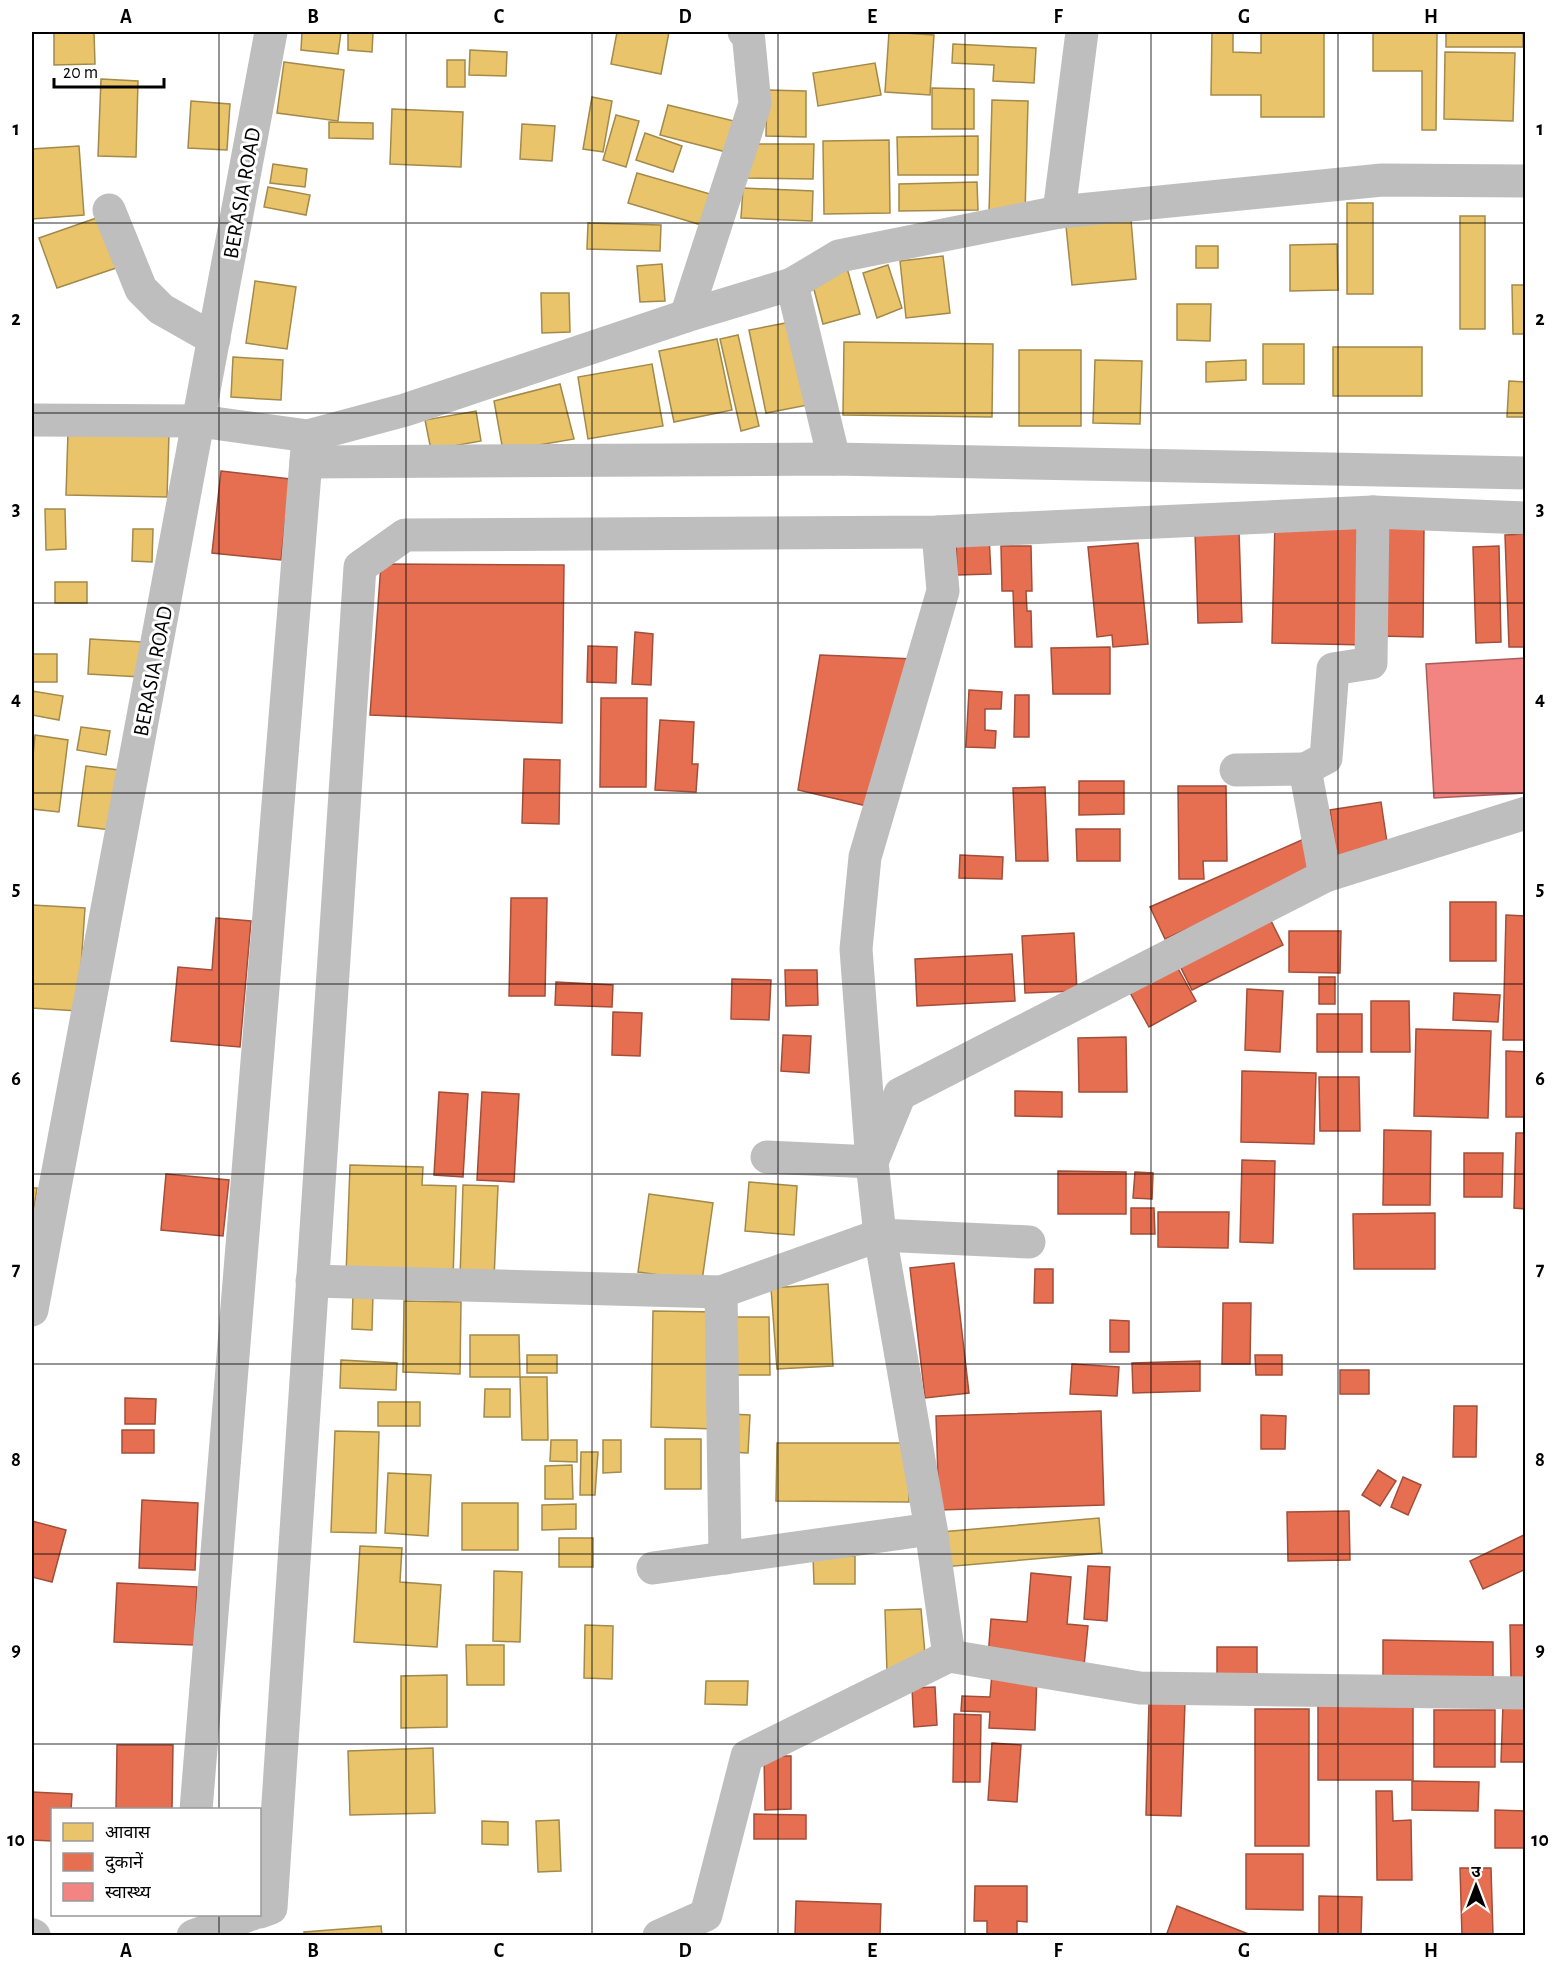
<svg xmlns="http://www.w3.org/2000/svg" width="1557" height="1967" font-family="'Alegreya Sans','Noto Sans Devanagari',sans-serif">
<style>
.homes{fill:#e9c46a;stroke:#a3894a;stroke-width:1.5}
.shops{fill:#e76f51;stroke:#a24e39;stroke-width:1.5}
.health{fill:#f28482;stroke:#a95c5b;stroke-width:1.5}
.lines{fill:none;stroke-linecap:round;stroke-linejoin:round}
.major-casing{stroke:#dbdbdb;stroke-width:34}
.minor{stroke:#bebebe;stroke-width:33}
.major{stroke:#bebebe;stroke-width:33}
.grid{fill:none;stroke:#000;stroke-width:1.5;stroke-opacity:0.55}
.labels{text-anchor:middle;stroke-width:6;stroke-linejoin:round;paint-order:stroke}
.street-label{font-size:22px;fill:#000;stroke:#fff}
.neatline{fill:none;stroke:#000;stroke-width:2}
.grid-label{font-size:20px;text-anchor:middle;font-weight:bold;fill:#000}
</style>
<rect width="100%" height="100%" fill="#fff"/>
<!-- homes -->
<g class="homes">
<path d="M54 32H94L95 64 54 65Z"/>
<path d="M302 32H341L338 54 301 50Z"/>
<path d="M348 32H373L372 52 348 50Z"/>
<path d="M617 32H669L661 74 611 64Z"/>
<path d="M889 32 934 35 930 95 885 92Z"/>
<path d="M1212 32H1233V52L1261 53V32H1324V117H1261V95H1211Z"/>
<path d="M1373 32H1437L1436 130H1422V71H1373Z"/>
<rect x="1446" y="32" width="77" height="15"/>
<path d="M953 44 1036 48 1034 83 993 81 994 65 952 63Z"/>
<path d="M470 50 507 52 506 76 469 75Z"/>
<path d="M1445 52 1515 53 1513 121 1444 119Z"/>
<rect x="447" y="60" width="18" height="27"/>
<path d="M284 62 344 70 338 121 277 113Z"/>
<path d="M875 63 881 95 818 106 813 73Z"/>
<path d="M101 79 138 81 136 157 98 156Z"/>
<path d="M932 88 974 89V129H932Z"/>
<path d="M767 90 806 91V137L766 136Z"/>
<path d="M592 97 612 101 603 152 583 149Z"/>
<path d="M992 100 1028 101 1025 214 989 213Z"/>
<path d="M191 101 230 104 227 150 188 148Z"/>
<path d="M668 105 738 122 730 153 660 135Z"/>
<path d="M392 109 463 112 461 167 390 164Z"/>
<path d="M616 115 639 121 626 167 603 160Z"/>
<path d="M329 122 373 123V139L329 138Z"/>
<path d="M522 124 555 126 552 161 520 159Z"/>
<path d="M645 133 682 146 673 172 636 160Z"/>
<path d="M978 136V175H898L897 137Z"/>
<path d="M889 140 890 213 824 214 823 141Z"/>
<path d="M744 144H814L813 179 743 178Z"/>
<path d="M79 146 84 215 32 219V149Z"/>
<path d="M273 164 307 169 305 187 270 183Z"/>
<path d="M637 173 717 196 708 227 628 203Z"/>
<path d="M977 182 978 210 899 211V184Z"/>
<path d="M268 187 310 195 306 215 264 207Z"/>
<path d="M743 188 813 191 812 221 741 218Z"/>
<rect x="1347" y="203" width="26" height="91"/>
<path d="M105 215 122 266 57 288 39 238Z"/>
<rect x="1460" y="216" width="25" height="113"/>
<path d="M1131 220 1136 279 1072 285 1066 226Z"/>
<path d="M588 223 661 225 660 251 587 249Z"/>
<path d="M1337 244 1338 290 1290 291V245Z"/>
<rect x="1196" y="246" width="22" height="22"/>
<path d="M943 256 950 313 906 318 900 261Z"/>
<path d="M662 264 665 301 640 302 637 266Z"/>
<path d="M888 265 902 308 877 318 863 273Z"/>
<path d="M847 268 860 314 823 324 811 278Z"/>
<path d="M255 281 296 287 287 349 246 343Z"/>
<path d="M1512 285H1526V334H1513Z"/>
<path d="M541 293H569L570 332 542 333Z"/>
<path d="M1177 304H1211L1210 341 1177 340Z"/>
<path d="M791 322 808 405 766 413 749 330Z"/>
<path d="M738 335 759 426 741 431 720 339Z"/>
<path d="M717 339 732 410 674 422 659 351Z"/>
<path d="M844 342 993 344 992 417 843 415Z"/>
<rect x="1263" y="344" width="41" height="40"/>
<rect x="1333" y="347" width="89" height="49"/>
<rect x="1019" y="350" width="62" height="76"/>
<path d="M233 357 283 360 281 400 231 397Z"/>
<path d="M1095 360 1142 361 1140 424 1093 423Z"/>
<path d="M1246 360V380L1206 382V362Z"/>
<path d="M652 364 663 426 588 439 578 377Z"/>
<path d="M1509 381 1526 382V417H1507Z"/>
<path d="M560 384 574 439 503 451 494 401Z"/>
<path d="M476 411 481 441 431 450 425 420Z"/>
<path d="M68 432 169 434 167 497 66 495Z"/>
<path d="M45 509H65L66 549 46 550Z"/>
<path d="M133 529H153L152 562 132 561Z"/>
<rect x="55" y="582" width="32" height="21"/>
<path d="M90 639 143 642 141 677 88 674Z"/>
<rect x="32" y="654" width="25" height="28"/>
<path d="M32 691 63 696 59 720 32 715Z"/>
<path d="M81 727 110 731 106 755 77 750Z"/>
<path d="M35 735 68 740 59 812 32 809V767Z"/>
<path d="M86 766 119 770 111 830 78 826Z"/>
<path d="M32 905 85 908 78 1011 32 1008Z"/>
<path d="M350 1165 423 1167 422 1185 456 1186 453 1278 346 1275Z"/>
<path d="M749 1182 797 1186 794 1235 745 1231Z"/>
<path d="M463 1185 498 1186 494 1279 460 1278Z"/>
<path d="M32 1188H37L32 1222Z"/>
<path d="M649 1194 713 1203 702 1281 638 1272Z"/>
<path d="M828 1284 833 1366 777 1369 771 1288Z"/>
<path d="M353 1292 373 1293 372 1330 352 1329Z"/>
<path d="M404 1301 461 1302 460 1374 403 1372Z"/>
<path d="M653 1311 717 1312 716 1429 651 1427Z"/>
<path d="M733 1317H769L770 1375H734Z"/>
<path d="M470 1335H519L520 1377H470Z"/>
<rect x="527" y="1355" width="30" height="18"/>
<path d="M341 1360 397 1363 396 1390 340 1388Z"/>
<path d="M520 1377H547L548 1440H522Z"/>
<path d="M485 1389H510V1417H484Z"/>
<rect x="378" y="1402" width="42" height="24"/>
<path d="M729 1414 750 1415 748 1453 727 1452Z"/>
<path d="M335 1431 379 1432 376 1533 331 1532Z"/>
<rect x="665" y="1439" width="36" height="50"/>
<path d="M551 1440H577V1462L550 1461Z"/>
<path d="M603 1440H621V1472L603 1473Z"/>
<path d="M777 1443H909V1502L776 1501Z"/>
<path d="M581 1452H598L595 1495H580Z"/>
<path d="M572 1465 573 1499H545V1466Z"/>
<path d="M388 1473 431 1475 428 1536 385 1533Z"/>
<rect x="462" y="1503" width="56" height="47"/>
<path d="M576 1504V1529L542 1530V1505Z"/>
<path d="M1099 1518 1102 1553 943 1567 941 1532Z"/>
<rect x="559" y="1538" width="34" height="29"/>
<path d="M360 1546 402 1548 400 1582 441 1585 437 1647 354 1642Z"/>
<path d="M813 1556H855V1584H814Z"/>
<path d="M494 1571 522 1572 520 1642 493 1641Z"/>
<path d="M921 1609 925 1654 887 1673 885 1610Z"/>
<path d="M585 1625 613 1626 612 1679 584 1678Z"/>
<path d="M466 1645H504V1685H467Z"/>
<path d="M447 1675V1727L401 1728V1676Z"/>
<path d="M706 1681H748L747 1705 705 1704Z"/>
<path d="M433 1748 435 1813 350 1815 348 1751Z"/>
<path d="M559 1820 561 1871 538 1872 536 1821Z"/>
<path d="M482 1821 508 1822V1845L482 1844Z"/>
<path d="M381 1926 382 1936H304V1932Z"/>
</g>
<!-- shops -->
<g class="shops">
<path d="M221 471 290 479 281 560 212 553Z"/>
<path d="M1275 522 1369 524 1366 645 1272 643Z"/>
<path d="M1380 525H1424L1423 637 1379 636Z"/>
<path d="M1239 531 1242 622 1198 623 1195 532Z"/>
<path d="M1526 534V647H1509L1505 535Z"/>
<path d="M989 536 991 574 957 575 956 537Z"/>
<path d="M1138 543 1148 644 1113 647 1112 635 1097 637 1088 547Z"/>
<path d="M1001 546H1031L1032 591H1026L1027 611H1031L1032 647H1015L1013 591H1002Z"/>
<path d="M1499 546 1501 642 1476 643 1473 547Z"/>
<path d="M381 564 564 565 562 723 370 715Z"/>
<path d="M635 632 653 634 651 685 632 684Z"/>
<path d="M588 646 617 647 616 683 587 682Z"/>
<path d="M1110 647V694H1053L1051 648Z"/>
<path d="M820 655 914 659 867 806 798 790Z"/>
<path d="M969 690 1002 692 1001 709H985V730L996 731 995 748 966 747Z"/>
<path d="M1015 695H1029V737H1014Z"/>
<path d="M601 698H647L646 787H600Z"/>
<path d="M660 720 694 722 692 764H698L696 792 655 790Z"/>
<path d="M524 759 560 760 559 824 522 823Z"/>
<path d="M1079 781H1124V814L1079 815Z"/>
<path d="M1178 786H1226L1227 861H1203L1204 879H1179Z"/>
<path d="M1045 787 1048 861H1016L1013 788Z"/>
<path d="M1381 802 1388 849 1337 857 1330 810Z"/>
<path d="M1076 829H1120V861H1077Z"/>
<path d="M1304 839 1318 871 1165 939 1150 907Z"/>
<path d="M960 855 1003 857 1002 879 959 878Z"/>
<path d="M511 898H547L545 996H509Z"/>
<rect x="1450" y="902" width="46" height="59"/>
<path d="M1267 913 1283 945 1192 990 1176 958Z"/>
<path d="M1506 915 1526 916V1040H1503Z"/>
<path d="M216 918 251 921 240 1047 171 1041 178 967 212 970Z"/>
<path d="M1289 931H1341L1340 973 1289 972Z"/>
<path d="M1074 933 1077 991 1025 993 1022 936Z"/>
<path d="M1012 954 1015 1001 917 1006 915 959Z"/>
<path d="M1175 963 1196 1001 1149 1027 1128 989Z"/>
<path d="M785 970H817L818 1005 786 1006Z"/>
<rect x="1319" y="977" width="16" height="27"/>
<path d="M732 979 771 980 769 1020 731 1019Z"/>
<path d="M556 982 613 985 612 1007 555 1005Z"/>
<path d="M1247 989 1283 991 1280 1052 1245 1050Z"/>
<path d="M1454 993 1500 995 1498 1022 1453 1020Z"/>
<path d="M1371 1001H1409L1410 1052H1371Z"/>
<path d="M613 1012 642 1013 640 1056 612 1055Z"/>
<rect x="1317" y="1014" width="45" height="38"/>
<path d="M1416 1029 1491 1031 1488 1118 1414 1116Z"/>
<path d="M783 1035 811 1036 809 1073 781 1071Z"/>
<path d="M1126 1037 1127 1092H1079L1078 1038Z"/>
<path d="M1506 1051 1526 1052V1117H1506Z"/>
<path d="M1242 1071 1316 1073 1314 1144 1241 1142Z"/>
<path d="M1319 1077H1359L1360 1131H1320Z"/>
<path d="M1015 1091 1062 1092V1117L1015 1116Z"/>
<path d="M439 1092 468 1094 463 1177 434 1175Z"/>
<path d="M482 1092 519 1094 514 1182 477 1180Z"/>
<path d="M1384 1130 1431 1131 1430 1205H1383Z"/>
<path d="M1516 1133H1526V1209L1514 1208Z"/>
<path d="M1464 1153H1503L1502 1197H1464Z"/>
<path d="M1242 1160 1275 1161 1273 1243 1240 1242Z"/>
<path d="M1058 1171 1126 1172V1214H1058Z"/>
<path d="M1135 1172 1153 1173 1152 1199 1133 1198Z"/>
<path d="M166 1174 229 1180 223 1236 161 1230Z"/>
<path d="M1131 1208H1154L1155 1234H1131Z"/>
<path d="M1158 1212H1229L1228 1248 1158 1247Z"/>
<path d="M1435 1213V1269H1354L1353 1214Z"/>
<path d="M954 1263 969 1393 925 1398 910 1268Z"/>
<path d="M1035 1269H1053V1303H1034Z"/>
<path d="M1223 1303H1251L1250 1364H1222Z"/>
<path d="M1110 1320 1129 1321V1352H1110Z"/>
<path d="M1255 1355H1282V1375H1256Z"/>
<path d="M1200 1361V1391L1133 1393 1132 1363Z"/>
<path d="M1072 1364 1119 1367 1117 1396 1070 1394Z"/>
<rect x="1340" y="1370" width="29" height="24"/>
<path d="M125 1398 156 1399 155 1424H125Z"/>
<path d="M1454 1406H1477L1476 1457H1453Z"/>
<path d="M1101 1411 1104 1505 939 1510 936 1416Z"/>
<path d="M1261 1415 1286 1416 1285 1449H1261Z"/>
<rect x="122" y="1430" width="32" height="23"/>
<path d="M1378 1470 1396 1481 1380 1506 1362 1495Z"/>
<path d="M1403 1477 1421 1485 1408 1515 1391 1507Z"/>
<path d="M142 1500 198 1503 195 1570 139 1568Z"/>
<path d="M1349 1511 1350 1560 1288 1561 1287 1512Z"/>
<path d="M32 1521 66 1530 52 1582 32 1577Z"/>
<path d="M1524 1535 1526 1569 1483 1589 1470 1561Z"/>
<path d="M1088 1566 1110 1567 1107 1621 1084 1619Z"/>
<path d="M1031 1573 1071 1577 1067 1624 1088 1626 1084 1666 988 1657 991 1619 1027 1622Z"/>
<path d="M117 1583 197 1587 194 1645 114 1642Z"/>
<path d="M1510 1625H1526V1678H1511Z"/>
<path d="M1383 1640 1493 1642V1681L1383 1679Z"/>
<rect x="1217" y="1647" width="40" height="27"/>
<path d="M992 1673 1037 1675 1035 1730 989 1728 990 1712 961 1711 962 1696 990 1697Z"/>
<path d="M935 1687 937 1725 914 1727 912 1688Z"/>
<path d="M1149 1701 1185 1702 1181 1816 1146 1815Z"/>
<rect x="1318" y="1702" width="95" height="78"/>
<path d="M1503 1704 1526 1705V1762H1501Z"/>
<rect x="1255" y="1709" width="54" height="137"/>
<rect x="1434" y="1710" width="61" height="57"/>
<path d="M954 1714 981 1715 980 1782H953Z"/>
<path d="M992 1743 1021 1745 1017 1802 988 1800Z"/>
<path d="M117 1745H173L172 1810H116Z"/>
<path d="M764 1756H791V1809L765 1810Z"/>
<path d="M1412 1781 1479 1782 1478 1811 1412 1810Z"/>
<path d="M1376 1791H1392L1393 1821 1411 1820 1412 1880H1377Z"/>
<path d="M32 1792 72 1794 71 1810H52V1841L32 1840Z"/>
<path d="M1495 1810 1526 1811V1848H1495Z"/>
<path d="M754 1814 806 1815V1839H754Z"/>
<path d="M1246 1854H1303V1910L1246 1909Z"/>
<path d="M1460 1868H1491L1493 1935 1526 1936H1462Z"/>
<path d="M975 1886H1027V1922L1017 1921V1936H987V1921H974Z"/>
<path d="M1319 1896 1362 1897 1361 1936H1319Z"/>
<path d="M796 1901 881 1904 880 1936H795Z"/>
<path d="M1177 1906 1251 1935 1166 1936Z"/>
</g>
<!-- health -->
<path class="health" d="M1526 658V793L1434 798 1426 664Z"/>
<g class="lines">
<defs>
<path id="major" d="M32 1935 34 1936"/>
</defs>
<!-- major casing -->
<use href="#major" class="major-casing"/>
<!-- minor -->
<g class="minor">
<path d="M109 210 141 289 161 309 214 339"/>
<path d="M1059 212 1082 32"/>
<path d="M792 284 834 459"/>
<path d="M686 316 755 104 748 32H744"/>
<path d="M32 420 199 421 308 436 405 410 686 316 792 284 839 256 1059 212 1382 180 1526 181"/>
<path d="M306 462 834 459 1526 473"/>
<path d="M938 532 943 591 865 857 856 949 872 1162 880 1235 931 1529 949 1656"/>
<path d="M1236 770 1305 769"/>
<path d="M1325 876 1305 769 1326 758 1333 669 1371 663 1373 512"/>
<path d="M767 1157 872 1162 900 1094 1325 876 1526 813"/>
<path d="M312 1281 721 1292 880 1235 1029 1242"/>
<path d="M721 1292 725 1558"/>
<path d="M32 1310 271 32"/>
<path d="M653 1568 931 1529"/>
<path d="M196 1810 308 436"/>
<path d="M260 1912 271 1908 360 567 405 535 938 532 1373 512 1526 518"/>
<path d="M193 1936 252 1914"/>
<path d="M659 1936 706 1915 747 1756 949 1656 1140 1688 1526 1693"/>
</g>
<!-- major -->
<use href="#major" class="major"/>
</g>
<!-- grid -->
<path class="grid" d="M219 32V1810M406 32V1936M592 32V1936M778 32V1936M965 32V1936M1151 32V1936M1338 32V1936M32 223H1526M32 413H1526M32 603H1526M32 793H1526M32 984H1526M32 1174H1526M32 1364H1526M32 1554H1526M32 1744H1526M219 1914V1936"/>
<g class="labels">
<!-- street labels -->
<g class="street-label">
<text transform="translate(241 193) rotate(-80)" y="8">BERASIA ROAD</text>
<text transform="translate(152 671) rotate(-79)" y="8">BERASIA ROAD</text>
</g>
</g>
<!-- border -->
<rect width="1557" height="1967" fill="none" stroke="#ffffff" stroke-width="66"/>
<!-- legend -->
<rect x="51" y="1808" width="210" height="108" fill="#ffffff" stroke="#999999" stroke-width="1.5"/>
<rect x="63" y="1823" width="30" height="18" fill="#e9c46a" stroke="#999999" stroke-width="1.5"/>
<text x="105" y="1838" font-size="18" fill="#000000">आवास</text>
<rect x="63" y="1853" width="30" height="18" fill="#e76f51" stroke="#999999" stroke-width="1.5"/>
<text x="105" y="1868" font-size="18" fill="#000000">दुकानें</text>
<rect x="63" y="1883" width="30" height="18" fill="#f28482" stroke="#999999" stroke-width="1.5"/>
<text x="105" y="1898" font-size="18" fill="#000000">स्वास्थ्य</text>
<!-- north arrow -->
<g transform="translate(1476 1886)" stroke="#ffffff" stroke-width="4.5" paint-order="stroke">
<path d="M0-4.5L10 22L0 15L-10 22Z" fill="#000000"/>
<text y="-9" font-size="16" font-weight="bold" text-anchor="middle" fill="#000000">उ</text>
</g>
<!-- scale -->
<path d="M54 78v9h110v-9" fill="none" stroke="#000000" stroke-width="3"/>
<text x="63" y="78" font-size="18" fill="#000000" stroke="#ffffff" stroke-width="4.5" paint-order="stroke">20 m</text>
<rect x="33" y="33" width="1491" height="1901" class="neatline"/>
<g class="grid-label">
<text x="126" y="23">A</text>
<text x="313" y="23">B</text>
<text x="499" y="23">C</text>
<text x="685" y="23">D</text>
<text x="872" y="23">E</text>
<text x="1058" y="23">F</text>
<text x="1244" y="23">G</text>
<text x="1431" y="23">H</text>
<text x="16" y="135">1</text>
<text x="1540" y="135">1</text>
<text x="16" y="325">2</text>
<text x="1540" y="325">2</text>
<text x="16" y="515">3</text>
<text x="1540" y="515">3</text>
<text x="16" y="705">4</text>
<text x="1540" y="705">4</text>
<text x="16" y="895">5</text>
<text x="1540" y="895">5</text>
<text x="16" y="1085">6</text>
<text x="1540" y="1085">6</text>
<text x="16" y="1275">7</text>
<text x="1540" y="1275">7</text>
<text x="16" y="1466">8</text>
<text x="1540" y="1466">8</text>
<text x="16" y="1656">9</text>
<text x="1540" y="1656">9</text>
<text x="16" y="1846">10</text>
<text x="1540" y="1846">10</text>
<text x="126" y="1957">A</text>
<text x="313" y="1957">B</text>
<text x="499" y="1957">C</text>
<text x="685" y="1957">D</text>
<text x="872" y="1957">E</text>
<text x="1058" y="1957">F</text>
<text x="1244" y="1957">G</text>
<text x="1431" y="1957">H</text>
</g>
</svg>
